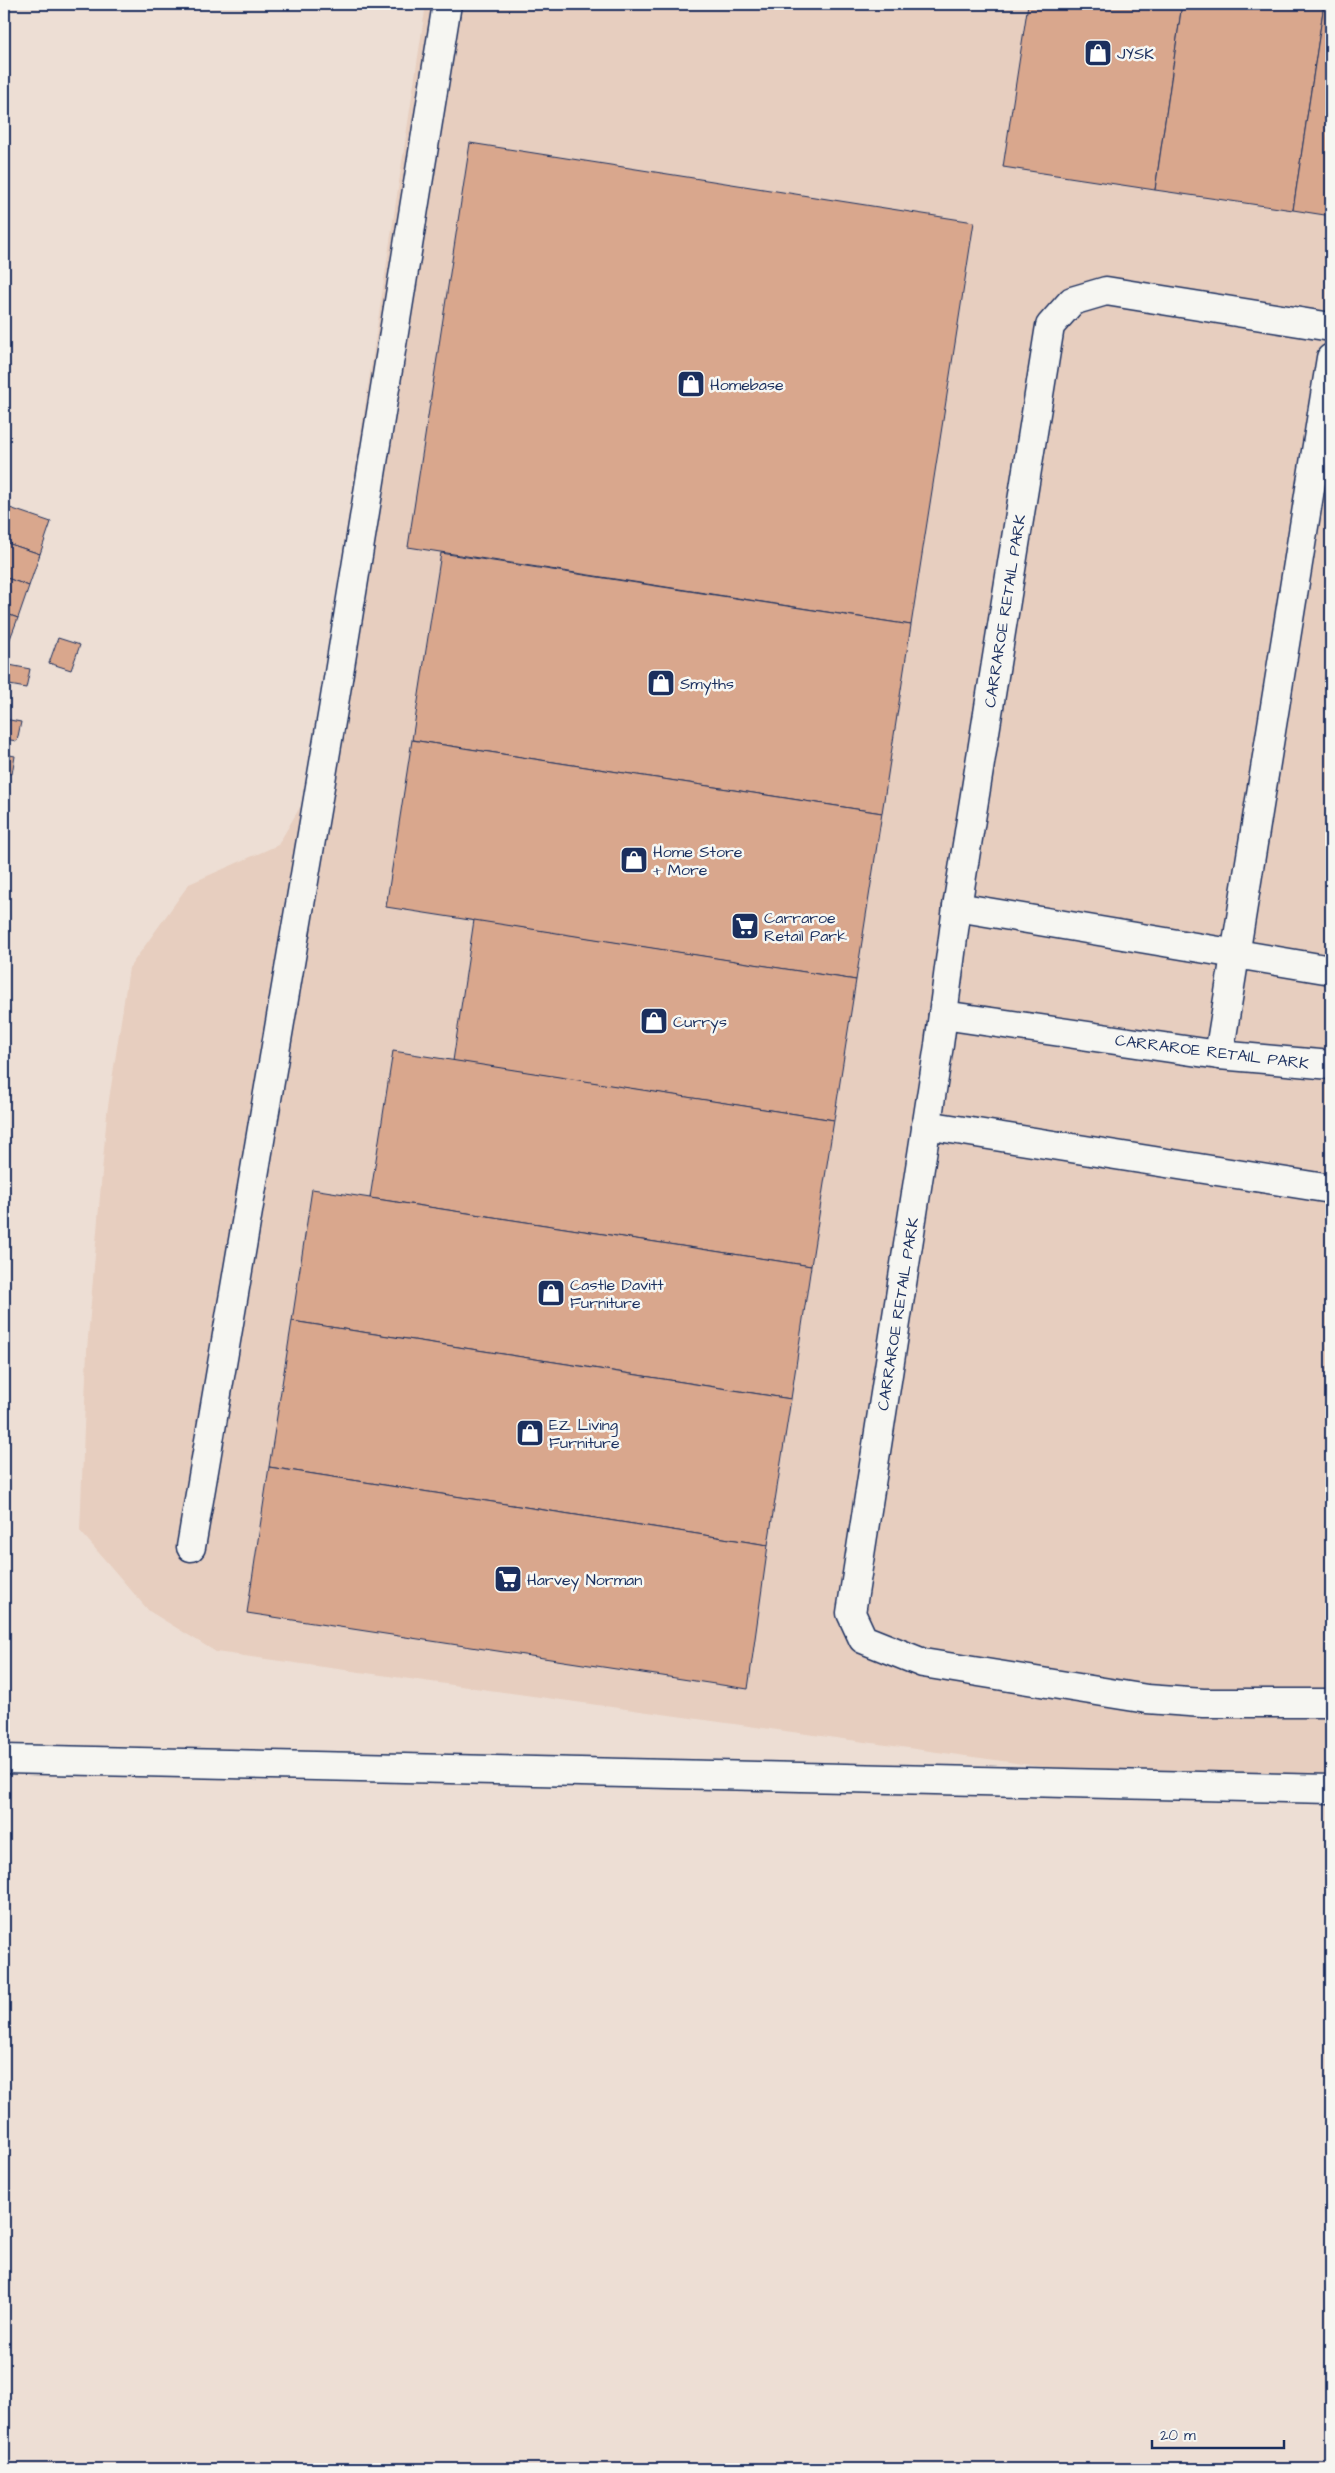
<svg xmlns="http://www.w3.org/2000/svg" width="1335" height="2473" font-family="'Architects Daughter',sans-serif">
<style>
.built{fill:#e7cebf}
.building{fill:#d9a78d;stroke:#1b2f5e}
.lines{fill:none;stroke-linecap:round;stroke-linejoin:round}
.minor-casing{stroke:#1b2f5e;stroke-width:31}
.minor{stroke:#f6f6f2;stroke-width:28}
.labels{text-anchor:middle;stroke-width:5;stroke-linejoin:round;paint-order:stroke}
.poi-label{font-size:16px;fill:#1b2f5e;stroke:#f6f6f2;text-anchor:start}
.street-label{font-size:16px;fill:#1b2f5e;stroke:#f6f6f2}
</style>
<rect width="100%" height="100%" fill="#edded4"/>
<filter id="ink" filterUnits="userSpaceOnUse"><feTurbulence type="fractalNoise" baseFrequency=".02" numOctaves="2"/><feDisplacementMap in="SourceGraphic" scale="10" xChannelSelector="R" yChannelSelector="G"/><feConvolveMatrix kernelMatrix="1 2 1 2 8 2 1 2 1" color-interpolation-filters="sRGB"/></filter>
<g filter="url(#ink)">
<!-- built -->
<path class="built" d="M426 4H1331V1785L1124 1778 216 1652 149 1611 80 1531 87 1350 107 1113 129 968 189 884 278 845 306 797Z"/>
<!-- building -->
<g class="building">
<path d="M1028 4H1182L1155 190 1003 167Z"/>
<path d="M1182 4H1324L1293 210 1155 190Z"/>
<path d="M1324 4H1331V216L1293 210Z"/>
<path d="M470 143 974 222 911 625 408 547Z"/>
<path d="M4 506 51 522 40 554 4 542Z"/>
<path d="M4 542 40 554 29 586 4 577Z"/>
<path d="M441 553 911 625 882 813 412 740Z"/>
<path d="M4 577 29 586 18 618 4 613Z"/>
<path d="M4 613 18 618 6 649 4 648Z"/>
<path d="M58 638 80 645 71 670 49 663Z"/>
<path d="M4 664 30 669 26 688 4 684Z"/>
<path d="M4 719 21 722 17 741 4 739Z"/>
<path d="M412 740 882 813 856 980 386 907Z"/>
<path d="M4 754 15 756 12 774 4 773Z"/>
<path d="M474 920 856 980 834 1120 453 1061Z"/>
<path d="M393 1051 834 1120 811 1266 370 1198Z"/>
<path d="M312 1189 811 1266 791 1399 292 1321Z"/>
<path d="M292 1321 791 1399 768 1545 269 1467Z"/>
<path d="M269 1467 768 1545 748 1689 247 1613Z"/>
</g>
<g class="lines">
<defs>
<g id="minor">
<path d="M1331 327 1106 291 1072 301 1050 326 957 907 939 1045 851 1613 863 1639 923 1663 1147 1699 1203 1703H1331"/>
<path d="M957 907 1331 970"/>
<path d="M943 1015 1219 1055 1331 1065"/>
<path d="M1219 1055 1331 358"/>
<path d="M926 1125 1331 1189"/>
<path d="M191 1547 333 710 447 4"/>
<path d="M4 1759 1331 1789"/>
</g>
</defs>
<!-- minor casing -->
<use href="#minor" class="minor-casing"/>
<!-- minor -->
<use href="#minor" class="minor"/>
</g>
</g>
<!-- icons -->
<defs>
<symbol id="shop-square" viewBox="-11 -11 22 22"><rect x="-9" y="-9" width="18" height="18" rx="4" fill="#1b2f5e" stroke="#f6f6f2"/><path d="M-5-2.5h2.3a2.7 3.5 0 0 1 5.4 0H5L5.5 6h-11ZM-1.5-2.5h3a1.5 2.3 0 0 0-3 0Z" fill="#fff"/></symbol>
<symbol id="supermarket-square" viewBox="-11 -11 22 22"><rect x="-9" y="-9" width="18" height="18" rx="4" fill="#1b2f5e" stroke="#f6f6f2"/><path d="M-6-5.5h2.5l.6 2H6L4.5 2H-2.5L-4.4-4H-6ZM-1.5 3.2a1.3 1.3 0 1 0 .1 0ZM3 3.2a1.3 1.3 0 1 0 .1 0Z" fill="#fff"/></symbol>
</defs>
<g fill-rule="evenodd">
<use href="#shop-square" x="1082" y="37" width="32" height="32"/>
<use href="#shop-square" x="675" y="368" width="32" height="32"/>
<use href="#shop-square" x="645" y="667" width="32" height="32"/>
<use href="#shop-square" x="618" y="844" width="32" height="32"/>
<use href="#supermarket-square" x="729" y="910" width="32" height="32"/>
<use href="#shop-square" x="638" y="1005" width="32" height="32"/>
<use href="#shop-square" x="535" y="1277" width="32" height="32"/>
<use href="#shop-square" x="514" y="1417" width="32" height="32"/>
<use href="#supermarket-square" x="492" y="1563" width="32" height="32"/>
</g>
<g class="labels">
<!-- poi labels -->
<g class="poi-label">
<text x="1117" y="59">JYSK</text>
<text x="710" y="390">Homebase</text>
<text x="680" y="689">Smyths</text>
<text x="653" y="857">Home Store<tspan x="653" dy="18">+ More</tspan></text>
<text x="764" y="923">Carraroe<tspan x="764" dy="18">Retail Park</tspan></text>
<text x="673" y="1027">Currys</text>
<text x="570" y="1290">Castle Davitt<tspan x="570" dy="18">Furniture</tspan></text>
<text x="549" y="1430">EZ Living<tspan x="549" dy="18">Furniture</tspan></text>
<text x="527" y="1585">Harvey Norman</text>
</g>
<!-- street labels -->
<g class="street-label">
<text transform="translate(1004 611) rotate(-81)" y="6">CARRAROE RETAIL PARK</text>
<text transform="translate(1212 1051) rotate(7)" y="6">CARRAROE RETAIL PARK</text>
<text transform="translate(897 1314) rotate(-81)" y="6">CARRAROE RETAIL PARK</text>
</g>
</g>
<!-- margin -->
<rect width="1335" height="2473" fill="none" stroke="#f6f6f2" stroke-width="20"/>
<rect x="10" y="10" width="1315" height="2453" fill="none" stroke="#1b2f5e" stroke-width="2" filter="url(#ink)"/>
<!-- scale -->
<path d="M1152 2440v8h132v-8" fill="none" stroke="#1b2f5e" stroke-width="2.5"/>
<text x="1160" y="2440" font-size="15" fill="#1b2f5e" stroke="#f6f6f2" stroke-width="4" paint-order="stroke">20 m</text>
</svg>
